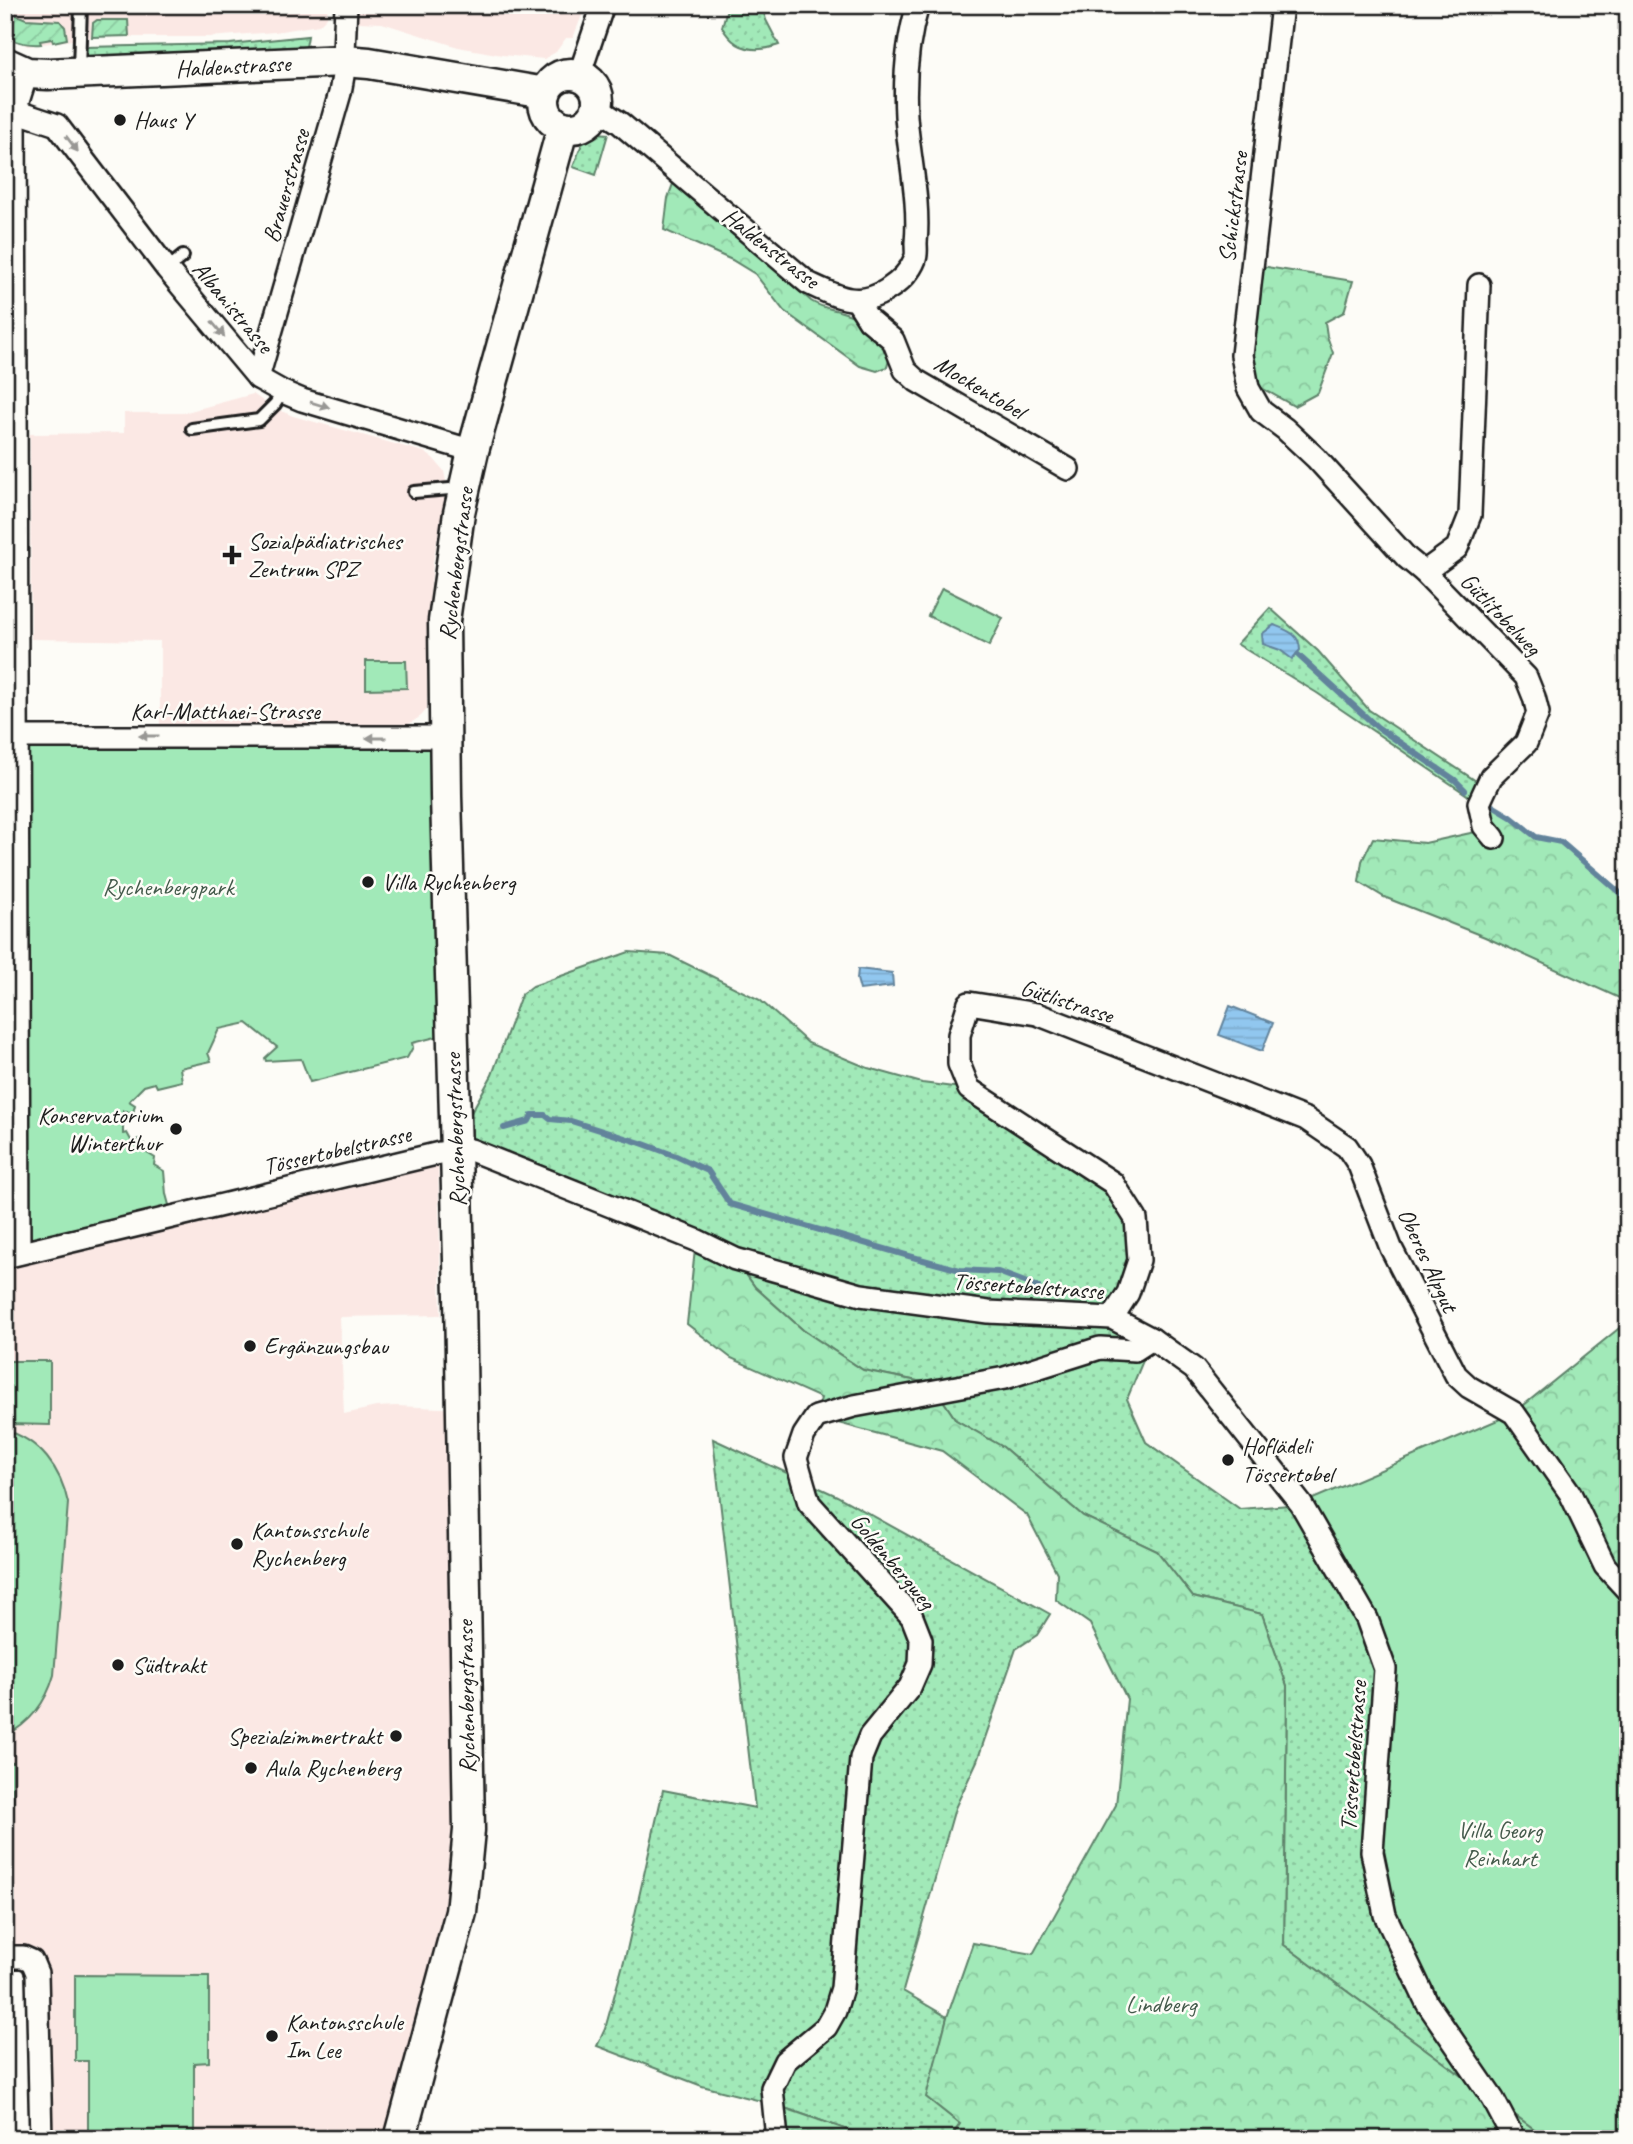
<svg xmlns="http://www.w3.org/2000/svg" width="1633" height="2144" font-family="Caveat,sans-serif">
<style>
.built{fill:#fbe8e4}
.grass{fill:url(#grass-dots);stroke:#5e826a;stroke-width:2}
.forest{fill:url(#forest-crowns);stroke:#5e826a;stroke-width:2}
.park{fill:#a1e9b8;stroke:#5e826a;stroke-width:2}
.garden{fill:url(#garden-furrows);stroke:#5e826a;stroke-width:2}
.water{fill:url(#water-rules);stroke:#62839b;stroke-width:2}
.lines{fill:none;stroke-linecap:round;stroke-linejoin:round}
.stream{stroke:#62839b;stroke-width:6}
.lane-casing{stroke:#1c1c1c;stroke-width:16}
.street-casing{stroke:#1c1c1c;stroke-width:26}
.secondary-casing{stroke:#1c1c1c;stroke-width:35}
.lane{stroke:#fdfcf7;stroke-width:10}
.street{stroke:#fdfcf7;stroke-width:21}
.secondary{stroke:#fdfcf7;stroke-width:30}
.oneway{fill:#989794}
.poi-dot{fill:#1c1c1c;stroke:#fdfcf7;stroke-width:2.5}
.labels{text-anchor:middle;stroke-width:5;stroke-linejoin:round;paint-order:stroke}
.street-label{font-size:24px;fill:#1c1c1c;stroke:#fdfcf7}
.poi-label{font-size:24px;fill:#1c1c1c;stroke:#fdfcf7;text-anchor:start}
.park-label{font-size:24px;fill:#445a4b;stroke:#fdfcf7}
</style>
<defs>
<pattern id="grass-dots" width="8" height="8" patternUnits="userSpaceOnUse" patternTransform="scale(1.75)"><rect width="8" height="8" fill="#a1e9b8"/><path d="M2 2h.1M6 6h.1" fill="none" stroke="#8ac79e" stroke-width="1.8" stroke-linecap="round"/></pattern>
<pattern id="forest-crowns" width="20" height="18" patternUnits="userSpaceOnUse" patternTransform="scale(1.75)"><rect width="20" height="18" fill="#a1e9b8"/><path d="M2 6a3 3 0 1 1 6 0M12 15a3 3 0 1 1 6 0" fill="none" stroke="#8ac79e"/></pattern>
<pattern id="garden-furrows" width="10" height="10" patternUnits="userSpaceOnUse" patternTransform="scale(1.75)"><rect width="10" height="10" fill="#a1e9b8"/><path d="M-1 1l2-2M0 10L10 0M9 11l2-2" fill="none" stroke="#8ac79e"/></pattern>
<pattern id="water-rules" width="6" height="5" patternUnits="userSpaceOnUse" patternTransform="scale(1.75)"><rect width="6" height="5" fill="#91c7ef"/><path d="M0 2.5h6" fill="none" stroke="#7caacc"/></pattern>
</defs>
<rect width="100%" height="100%" fill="#fdfcf7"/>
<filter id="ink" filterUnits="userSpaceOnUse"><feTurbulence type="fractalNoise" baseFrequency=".0143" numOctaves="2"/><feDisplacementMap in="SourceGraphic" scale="14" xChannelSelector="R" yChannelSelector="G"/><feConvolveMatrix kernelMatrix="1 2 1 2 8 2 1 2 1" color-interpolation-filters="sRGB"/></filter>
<g filter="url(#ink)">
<!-- built -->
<g class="built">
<path d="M5 5H328L327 17 319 25 275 32 209 37H95L28 46 5 37Z"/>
<path d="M359 5H586L573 38H566L556 52 544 59 502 55 458 47 382 23 358 22Z"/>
<path d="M253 394 270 406 293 416 424 452 433 458 444 471 447 487 433 562 428 615 427 709 421 716 406 726 396 729 160 727V641L31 639 30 434 124 433V413H183Z"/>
<path d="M438 1159 441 1315 340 1317 344 1414 376 1407 397 1406 461 1409 469 1830 400 2139H41L37 1973 5 1957V1257Z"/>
</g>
<!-- grass -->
<g class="grass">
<path d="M728 5H762L766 20 779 45C756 53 735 51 722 27Z"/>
<path d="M308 36 306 47 252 53 94 62 87 57 84 47 230 44Z"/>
<path d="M597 133 608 134 596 175 573 167 582 144Z"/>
<path d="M1270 608 1318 651 1369 710 1485 787 1479 803 1317 693 1237 644Z"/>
<path d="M629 952 669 955 760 1000 808 1043 868 1068 922 1083 969 1089 1113 1183 1139 1260 1112 1318 1152 1339 1127 1399 1146 1442 1240 1509 1301 1504 1367 1619 1493 2099 1284 1945 1287 1686 1262 1614 1193 1597 1157 1551 1083 1516 1003 1447 956 1420 932 1384 863 1370 803 1330 755 1287 735 1259 471 1150 467 1120 492 1075 521 995 533 986Z"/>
<path d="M713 1439 837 1496 1050 1614 1037 1635 1016 1649 977 1761 955 1808 903 1991 947 2017 927 2097 960 2124 950 2139H874L773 2104 702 2086 597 2046 605 2029 627 1950 663 1790 755 1808Z"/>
</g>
<!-- forest -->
<g class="forest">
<path d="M674 181 811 301C823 309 835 309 848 314 865 319 879 341 891 353L887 367 877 371 860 366 784 311 755 274 732 260 664 230 668 198Z"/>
<path d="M1261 266 1353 281 1344 312 1325 322 1327 336 1333 353 1318 393 1294 406 1258 386 1252 360Z"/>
<path d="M1491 805 1511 817 1536 837 1561 842 1628 900V1002L1485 937 1384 897 1359 882 1362 861 1373 838 1425 843 1475 832 1484 826Z"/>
<path d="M696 1240 735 1259 755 1287 803 1330 863 1370 932 1384 956 1420 1003 1447 1083 1516 1157 1551 1193 1597 1262 1614 1287 1686 1284 1945 1548 2139H950L960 2124 926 2097 947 2017 973 1943 1033 1954 1116 1805 1127 1699 1090 1624 1056 1600 1057 1573 1027 1515 942 1451 816 1417 821 1398 731 1358 687 1324Z"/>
<path d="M1628 1321V1591L1514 1413Z"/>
<path d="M773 2104 874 2139H825L808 2133 805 2139H777Z"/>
</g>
<!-- park -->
<g class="park">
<path d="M942 588 1003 618 989 646 928 616Z"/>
<path d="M366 661H406L407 688 366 689Z"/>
<path d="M16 737H445L452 1033 412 1043 413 1047 407 1058 310 1082 301 1059 266 1061 265 1058 277 1047 247 1023 219 1029 208 1053 211 1061 180 1068 182 1081 157 1087 155 1083 144 1086 129 1101 135 1105 133 1113 123 1111V1134L127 1133 132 1142 139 1139 144 1144 139 1148 155 1158 154 1165 164 1171 166 1194 172 1216 19 1253Z"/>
<path d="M10 1361H50V1425L9 1424Z"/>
<path d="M1514 1413 1628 1591V2139H1548L1493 2099 1427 2003 1372 1852 1385 1669 1301 1504Z"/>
<path d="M5 1430C40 1440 61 1469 68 1503L54 1675C46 1703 31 1723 5 1736Z"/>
<rect x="5" y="1762" width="8" height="130"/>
<path d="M75 1975 209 1976V2062L194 2063V2139H88V2061H75Z"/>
</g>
<!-- garden -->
<g class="garden">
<path d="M5 10 26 19 60 21 65 27 67 39 53 42 52 39 40 41 41 44C27 45 17 43 5 36Z"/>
<path d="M97 20H128L129 36 92 37 93 23Z"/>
</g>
<!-- water -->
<g class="water">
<path d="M1274 625C1287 630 1300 634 1300 650L1292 659 1280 650 1263 644 1262 634Z"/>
<path d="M858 969 892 973 893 986 860 990 857 979Z"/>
<path d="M1230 1006 1273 1023 1262 1051 1219 1035Z"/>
</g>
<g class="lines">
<!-- stream -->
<g class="stream">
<path d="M1298 655 1377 727 1455 780 1465 790"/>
<path d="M1491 805 1511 817 1536 837 1561 842 1628 900"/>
<path d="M504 1128 529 1121 532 1115H545L550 1119 571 1121 641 1143 676 1156 708 1171 730 1204 909 1256 960 1270 998 1272 1038 1287"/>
</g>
<defs>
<g id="lane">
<path d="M79 70 81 5"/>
<path d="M167 269 183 256"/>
<path d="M192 429 259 420 275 404 283 392"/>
<path d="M414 492 462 488"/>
</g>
<g id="street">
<path d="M1282 5 1242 355 1248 388 1261 411 1285 429 1316 458 1407 558 1424 572 1457 548 1470 515 1479 285"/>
<path d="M579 76 603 5"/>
<path d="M597 108 620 123 808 283C836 296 858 309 887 290 898 283 910 272 915 259 917 255 916 248 916 243 920 200 909 158 906 116 904 79 907 41 918 5"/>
<path d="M15 111 57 125 167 269 258 378 283 392 302 400 473 451"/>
<path d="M857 301 869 320 893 340 905 370 917 381 1068 469"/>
<path d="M258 378 340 93 343 76 346 5"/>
<path d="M1424 572 1526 677 1534 697 1538 713 1526 743 1491 777 1479 803 1484 826 1494 838"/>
<path d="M5 737H445"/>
<path d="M19 1253 15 111 27 73"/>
<path d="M5 1257 440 1153 471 1150 696 1240 735 1259 861 1295 988 1312 1112 1318 1152 1339 1194 1369 1301 1504 1367 1619 1385 1669 1372 1852 1385 1915 1427 2003 1493 2099 1514 2139"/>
<path d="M1112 1318 1128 1293 1139 1260 1136 1219 1113 1183 969 1089 959 1064V1035L969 1003 1037 1014 1306 1119 1347 1147 1359 1165 1391 1248 1456 1375 1469 1387 1514 1413 1570 1493 1605 1566 1628 1591"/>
<path d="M5 1957H23L32 1961 37 1973 41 2139"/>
<path d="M777 2139 772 2088 785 2061 826 2027 835 2011 842 1988 861 1758 870 1736 910 1687 920 1664 921 1640 912 1617 809 1503 796 1458 804 1435 816 1417 854 1406 1005 1378 1100 1348 1135 1350 1152 1339"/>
</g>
<g id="secondary">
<path d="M5 63 27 73 48 74 344 61 369 63 545 93"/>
<circle cx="571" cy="101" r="27"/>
<path d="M400 2139 461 1912 469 1830 460 1296 446 796 444 621 459 513 473 451 563 127"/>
</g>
</defs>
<!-- lane casing -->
<use href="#lane" class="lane-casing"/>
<!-- street casing -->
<use href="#street" class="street-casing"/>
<!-- secondary casing -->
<use href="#secondary" class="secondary-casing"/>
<!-- lane -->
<use href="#lane" class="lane"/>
<!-- street -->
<use href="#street" class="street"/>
<!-- secondary -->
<use href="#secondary" class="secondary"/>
</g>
<!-- one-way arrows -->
<defs><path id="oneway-solid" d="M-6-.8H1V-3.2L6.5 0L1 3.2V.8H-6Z" transform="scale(1.75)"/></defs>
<g class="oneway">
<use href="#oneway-solid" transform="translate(72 144) rotate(53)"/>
<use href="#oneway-solid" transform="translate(218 329) rotate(50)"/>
<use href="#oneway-solid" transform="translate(320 405) rotate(17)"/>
<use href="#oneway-solid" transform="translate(149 736) rotate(180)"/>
<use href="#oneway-solid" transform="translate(376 738) rotate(-180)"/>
</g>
</g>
<!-- markers -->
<g class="poi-dot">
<circle cx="120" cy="120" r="7"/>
<path d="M228.5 544.5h7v7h7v7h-7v7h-7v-7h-7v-7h7z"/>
<circle cx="368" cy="882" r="7"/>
<circle cx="176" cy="1129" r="7"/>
<circle cx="250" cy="1346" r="7"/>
<circle cx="1228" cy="1460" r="7"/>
<circle cx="237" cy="1544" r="7"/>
<circle cx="118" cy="1665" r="7"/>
<circle cx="396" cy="1736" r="7"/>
<circle cx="251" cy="1768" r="7"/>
<circle cx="272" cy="2036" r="7"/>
</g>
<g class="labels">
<!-- street labels -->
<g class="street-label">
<text transform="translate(233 66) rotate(-3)" y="8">Haldenstrasse</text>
<text transform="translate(286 186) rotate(-74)" y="8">Brauerstrasse</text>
<text transform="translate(1233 207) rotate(-83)" y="8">Schickstrasse</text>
<text transform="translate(771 248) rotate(38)" y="8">Haldenstrasse</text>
<text transform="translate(233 307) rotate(50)" y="8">Albanistrasse</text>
<text transform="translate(980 387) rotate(31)" y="8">Mockentobel</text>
<text transform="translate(456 564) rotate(-83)" y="8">Rychenbergstrasse</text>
<text transform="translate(1501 614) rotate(46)" y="8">Gütlitobelweg</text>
<text x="225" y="719">Karl-Matthaei-Strasse</text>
<text transform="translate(1067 1001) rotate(18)" y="8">Gütlistrasse</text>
<text transform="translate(455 1130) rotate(-92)" y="8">Rychenbergstrasse</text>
<text transform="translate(337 1150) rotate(-13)" y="8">Tössertobelstrasse</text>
<text transform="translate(1428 1260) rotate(65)" y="8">Oberes Alpgut</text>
<text transform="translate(1028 1286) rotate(4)" y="8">Tössertobelstrasse</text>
<text transform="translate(893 1561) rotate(50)" y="8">Goldenbergweg</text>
<text transform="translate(466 1697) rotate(-91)" y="8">Rychenbergstrasse</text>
<text transform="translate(1353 1756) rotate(-86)" y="8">Tössertobelstrasse</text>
</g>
<!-- poi labels -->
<g class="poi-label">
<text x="134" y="128">Haus Y</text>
<text x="248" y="549">Sozialpädiatrisches<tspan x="248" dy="28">Zentrum SPZ</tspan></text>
<text x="382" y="890">Villa Rychenberg</text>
<text x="162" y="1123" text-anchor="end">Konservatorium<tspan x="162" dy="28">Winterthur</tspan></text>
<text x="264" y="1354">Ergänzungsbau</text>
<text x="1242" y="1454">Hoflädeli<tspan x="1242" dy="28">Tössertobel</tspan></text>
<text x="251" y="1538">Kantonsschule<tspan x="251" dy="28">Rychenberg</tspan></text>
<text x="132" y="1673">Südtrakt</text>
<text x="382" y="1744" text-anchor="end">Spezialzimmertrakt</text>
<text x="265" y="1776">Aula Rychenberg</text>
<text x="286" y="2030">Kantonsschule<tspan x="286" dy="28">Im Lee</tspan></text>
</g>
<!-- park labels -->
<g class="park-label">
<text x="168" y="895">Rychenbergpark</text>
<text x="1500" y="1838">Villa Georg<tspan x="1500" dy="28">Reinhart</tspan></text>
<text x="1161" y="2012">Lindberg</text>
</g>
</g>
<!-- margin -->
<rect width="1633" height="2144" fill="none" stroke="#fdfcf7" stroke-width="28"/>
<rect x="14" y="14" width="1605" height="2116" fill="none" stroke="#1c1c1c" stroke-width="2.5" filter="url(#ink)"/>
</svg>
